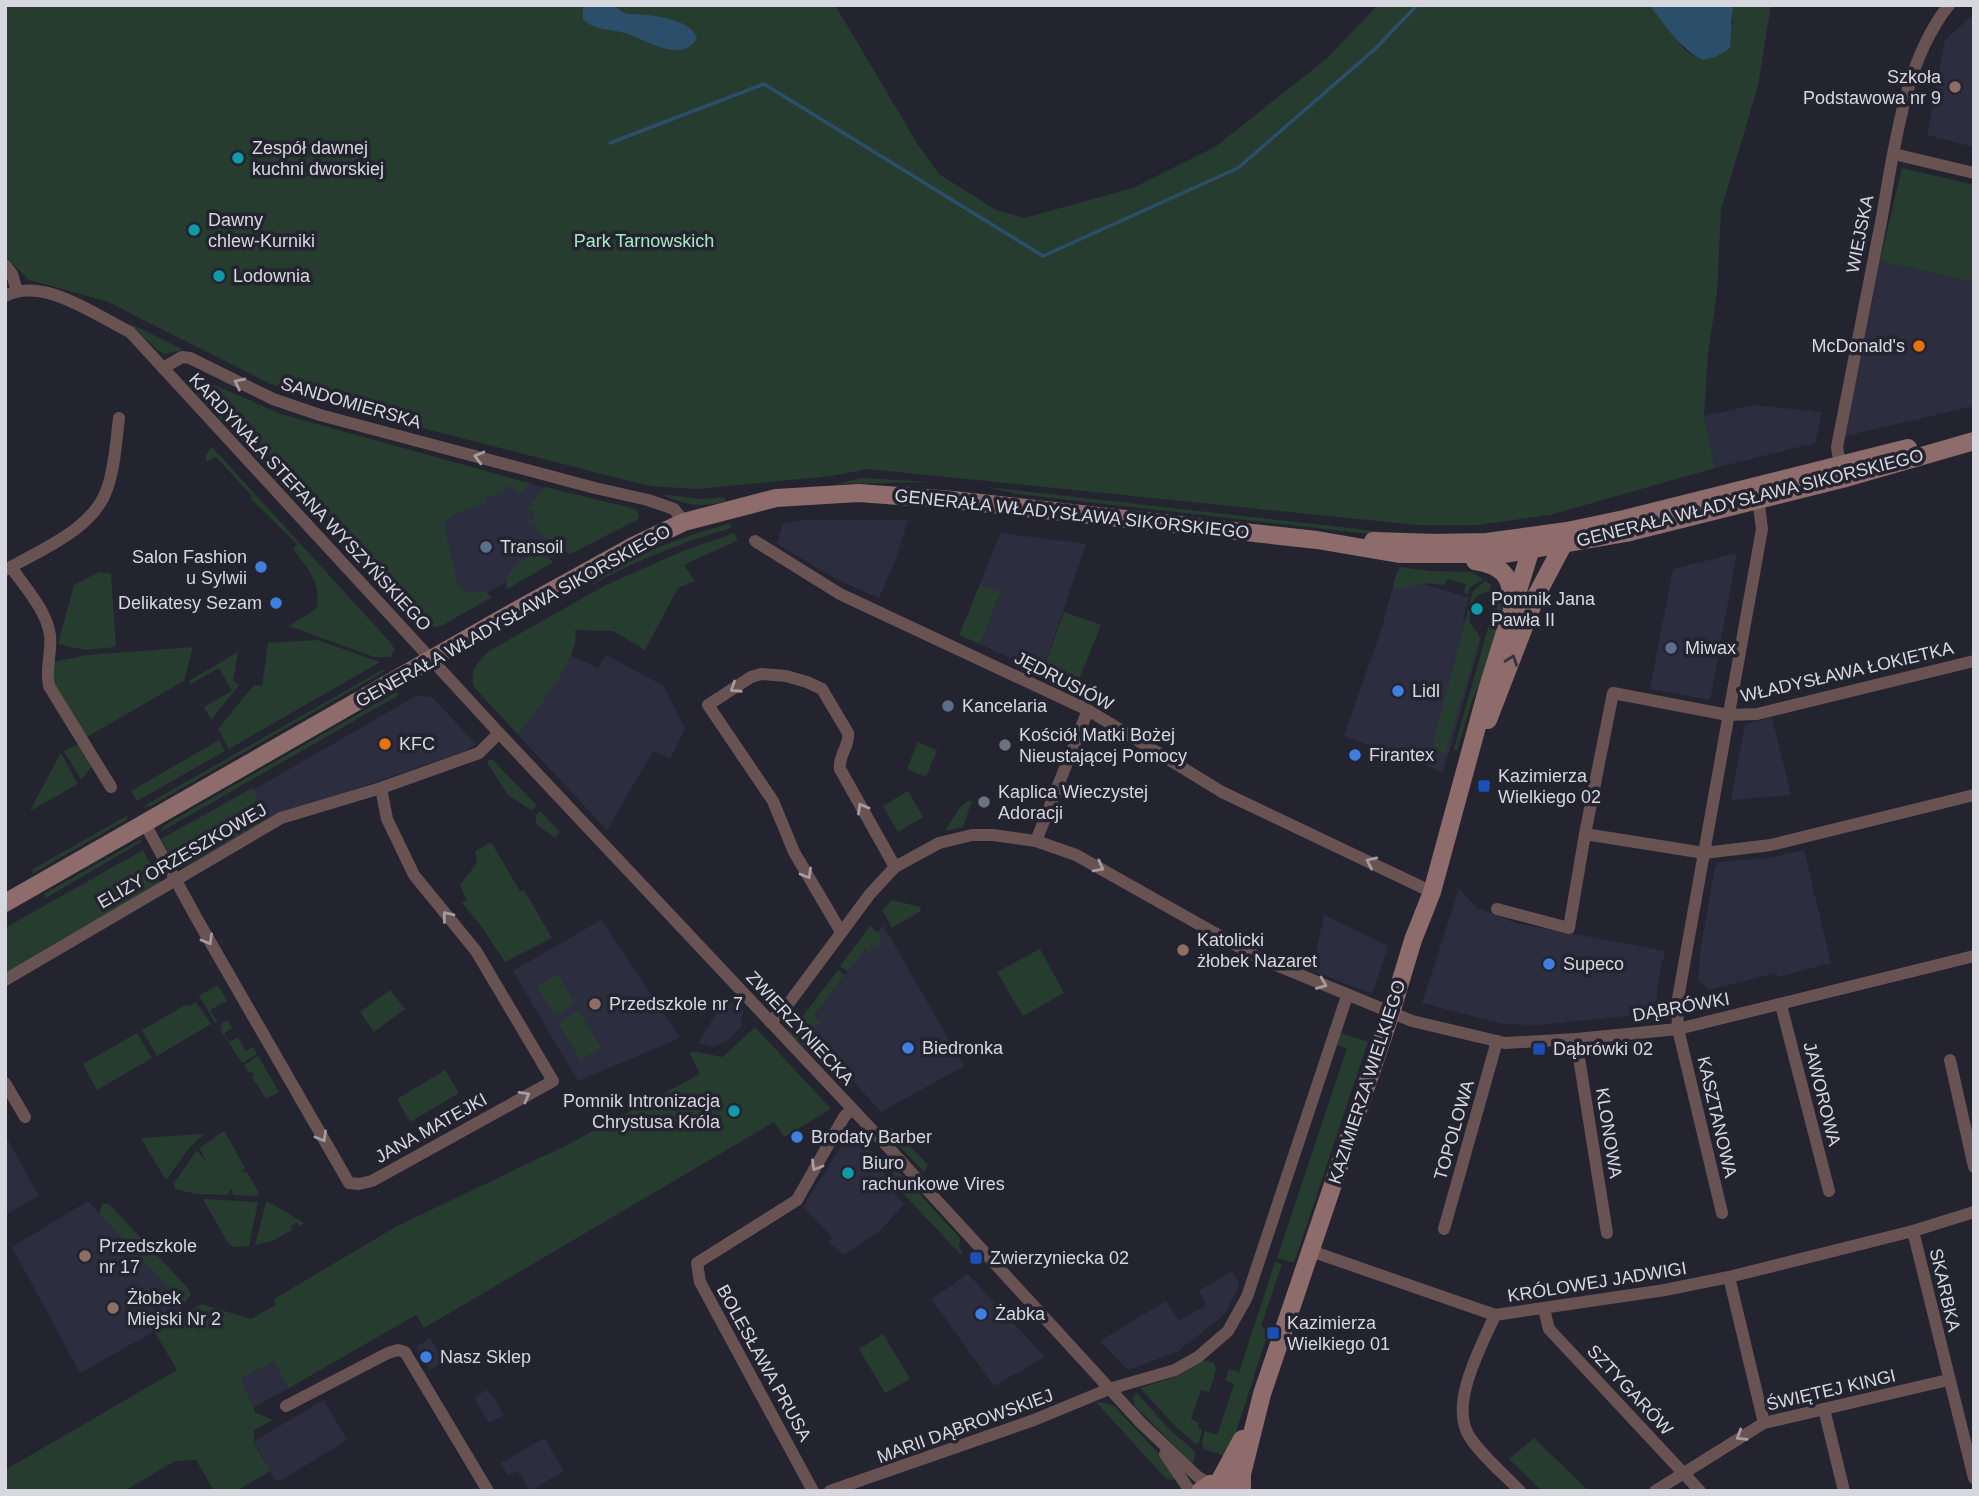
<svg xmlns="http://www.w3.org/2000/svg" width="1979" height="1496" font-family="Arial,sans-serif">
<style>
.built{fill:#2d2d40}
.green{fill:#263c2e}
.water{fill:#2b4f6a}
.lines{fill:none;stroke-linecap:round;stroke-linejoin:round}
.stream{stroke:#2b4f6a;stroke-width:3.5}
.street{stroke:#685352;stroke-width:12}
.secondary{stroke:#8d6c6b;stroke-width:18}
.oneway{stroke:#a59ca0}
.oneway2{stroke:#38323c}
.education-dot{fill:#8d6e63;stroke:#232430;stroke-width:2.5}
.culture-dot{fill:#0f9aa8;stroke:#232430;stroke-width:2.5}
.food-dot{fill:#e8710a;stroke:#232430;stroke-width:2.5}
.service-dot{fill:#5c6f8a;stroke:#232430;stroke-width:2.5}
.shop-dot{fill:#3f7fe0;stroke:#232430;stroke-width:2.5}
.worship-dot{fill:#6b7280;stroke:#232430;stroke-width:2.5}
.transit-dot{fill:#1a4fb4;stroke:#232430;stroke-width:2.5}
.labels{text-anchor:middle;stroke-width:7;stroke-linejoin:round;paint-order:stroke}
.poi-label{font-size:18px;fill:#d7d7e0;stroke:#232430;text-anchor:start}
.street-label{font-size:18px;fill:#d7d7e0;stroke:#232430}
.park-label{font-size:18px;fill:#a6eabd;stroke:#232430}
</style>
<rect width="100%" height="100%" fill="#232430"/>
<!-- built -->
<g class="built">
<path d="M1974 14V147L1927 135 1945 40Z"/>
<path d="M1880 261 1974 282V406L1845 436Z"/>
<path d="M1755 405 1822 412 1815 443 1715 468 1704 416Z"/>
<path d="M482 470 622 510 623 519 445 615 430 516Z"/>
<path d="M803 520H908L895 561 879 598 838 580 777 544 783 524Z"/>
<path d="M1000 533 1086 544 1042 672 980 644 1001 593 980 584Z"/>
<path d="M1737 553 1710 700 1650 689 1673 569Z"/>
<path d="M1396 575 1469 598 1463 620 1481 640 1443 772 1344 736 1382 627Z"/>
<path d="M606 655 664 686 685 728 670 759 653 751 607 830 518 735 572 656 598 668Z"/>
<path d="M416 696 432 697 476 744 463 752 268 819 253 790Z"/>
<path d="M1772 717 1791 795 1731 800 1745 724Z"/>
<path d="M1804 850 1831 963 1778 977 1776 973 1709 990 1698 980 1701 946 1715 867 1719 862 1769 858Z"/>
<path d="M1459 889 1477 908 1516 923 1665 951 1658 982 1656 1013 1537 1025 1503 1024 1422 1003Z"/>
<path d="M1324 915 1388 946 1373 992 1370 993 1312 971Z"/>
<path d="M601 920 680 1038 578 1081 513 971Z"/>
<path d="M883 925 964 1066 881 1112 805 1028Z"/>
<path d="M728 995 743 1011 741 1027 724 1043 712 1047 698 1043Z"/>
<path d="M852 1129 878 1158 892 1192 904 1204 880 1231 844 1255 829 1243 832 1237 803 1207Z"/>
<path d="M5 1135 39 1196 5 1215Z"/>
<path d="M88 1201 174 1294 185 1314 80 1373 12 1247Z"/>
<path d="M1232 1271 1237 1279 1239 1287 1224 1315 1177 1352 1128 1370 1100 1341 1166 1301 1179 1321 1206 1305 1199 1291Z"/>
<path d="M968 1274 1045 1357 994 1386 931 1299Z"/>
<path d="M430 1338 444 1362 430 1370 416 1347Z"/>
<path d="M274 1361 289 1388 254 1407 239 1379Z"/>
<path d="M486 1390 492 1396 504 1415 489 1423 474 1398Z"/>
<path d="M324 1400 347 1440 280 1481 274 1479 254 1441Z"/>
<path d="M544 1438 564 1471 530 1491 518 1471 508 1476 501 1463Z"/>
</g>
<!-- green -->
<g class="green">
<path d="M5 5H835L918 145 939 174 996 210 1024 218 1133 188 1215 147 1326 59 1378 5H1649L1686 51 1702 60 1733 22 1731 12 1734 5H1771L1758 86 1721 210 1717 293 1708 354 1704 416 1715 468 1550 515 1478 525H1417L868 469 831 476 697 489 649 486 391 420 385 411 379 408 369 413 271 384 106 301 29 280 5 256Z"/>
<path d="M1902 168 1974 185V282L1880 261Z"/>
<path d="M131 324 184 350 165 354 157 350Z"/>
<path d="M194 376 281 414 529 483 516 500 519 491 506 486 503 493 485 498 486 503 455 514 447 520 444 526 458 585 466 592H486L492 597 443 625 435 627 426 623Z"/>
<path d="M183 380H186L280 476 411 618Z"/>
<path d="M212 447 390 642 395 650 390 657H374L289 626 316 609C323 584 307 568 293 549L297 544 250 498 252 496 216 457 206 462V455Z"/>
<path d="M861 478 936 482 835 484Z"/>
<path d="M545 487 636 509 639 515 637 520 570 554 536 531 538 527 534 524 529 526V521L536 517 532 509 524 513Z"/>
<path d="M987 487 1384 532 1469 534 1386 536 1017 494Z"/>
<path d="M659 494 700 499 723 497 727 501C698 509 686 504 659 494Z"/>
<path d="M731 523V528C683 542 632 562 588 587 630 555 681 537 731 523Z"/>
<path d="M734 533 738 540 684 565 695 581 678 588 645 650 613 631 575 630C582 657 534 713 518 735L474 687C469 670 478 663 489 651L604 586 683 551Z"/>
<path d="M541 554 554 562 507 589C503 571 524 554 541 554Z"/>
<path d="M1400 567 1430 571 1472 572 1483 580 1470 587 1468 594 1464 593 1466 584 1447 579 1445 585 1423 583 1394 590V581Z"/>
<path d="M99 572 111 574 116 647 84 650 58 644 74 585Z"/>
<path d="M1485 581 1491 585 1490 592C1478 592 1471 600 1470 613 1470 619 1468 619 1471 624 1475 631 1479 632 1480 639L1445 753 1432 748 1473 591Z"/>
<path d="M980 584 1001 592 980 644 959 635Z"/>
<path d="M1505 597 1487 666 1473 698 1457 750 1454 749 1495 603 1498 599Z"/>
<path d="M1064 612 1101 625 1074 691 1042 672Z"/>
<path d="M317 640 380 662 229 749 218 729 254 685 262 686 268 643Z"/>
<path d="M193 647 184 681 85 738 54 687 53 662 88 655Z"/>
<path d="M238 652 233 681 239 685 211 720 204 707 232 691 219 668 191 684 189 681Z"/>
<path d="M382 670 385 671 151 806 142 807Z"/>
<path d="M396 692 399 695 159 833 165 825Z"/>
<path d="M219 740 225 751 137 801 131 791Z"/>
<path d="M918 742 937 750 926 777 907 769Z"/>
<path d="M80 743 93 765 81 780 64 751Z"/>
<path d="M61 753 78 784 30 811 60 754Z"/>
<path d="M492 759 537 806 531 810 508 795 488 764V760Z"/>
<path d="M252 788 268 819 182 868 175 867 161 839Z"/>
<path d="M908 791 923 817 898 832 883 806Z"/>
<path d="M969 801 974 802 971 803 963 827 945 831 960 807Z"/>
<path d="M540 811 560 832 555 838 536 824V815Z"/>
<path d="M128 815 126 820 32 874 33 869Z"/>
<path d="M139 840 143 841 46 898 44 894Z"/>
<path d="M491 842 520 891 524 890 552 938 505 962 479 923 462 903 467 900 460 885 477 863 475 851Z"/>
<path d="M143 850 160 882 5 973V928Z"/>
<path d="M892 900 920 907 921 911 892 928 882 910Z"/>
<path d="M870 926 880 934 879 950 874 942 870 944 873 953 865 949 848 972 840 966Z"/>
<path d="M1040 949 1064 993 1023 1016 997 972Z"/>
<path d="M838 970 845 975 814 1016 820 1024H815L808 1028 802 1017Z"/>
<path d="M558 974 575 1004 554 1016 537 986Z"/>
<path d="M218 985 227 1001 210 1010 217 1021 215 1022 199 996Z"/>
<path d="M390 990 405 1009 374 1032 360 1012Z"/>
<path d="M194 1001 196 1002 211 1024 157 1056 142 1030 187 1004 189 1006 195 1003Z"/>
<path d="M579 1010 601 1048 580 1060 558 1022Z"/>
<path d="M787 1015 853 1087H845L787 1031 785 1022Z"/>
<path d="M228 1020 232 1028 224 1033 229 1042 238 1037 245 1051 253 1047 257 1054 242 1063 220 1029 222 1023Z"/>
<path d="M755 1027 831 1109 784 1137 774 1122 424 1328 416 1315 289 1388 274 1361 240 1379 254 1407V1412L273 1420 254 1430V1443L270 1471 236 1491H214L196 1460 175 1461 124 1491H5V1470L177 1370 154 1331 201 1304 251 1319 276 1305 274 1299 397 1226 569 1144 700 1074 690 1054 692 1051 723 1057Z"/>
<path d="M137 1033 152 1058 97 1090 83 1064Z"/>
<path d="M1341 1033 1368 1042 1294 1263 1277 1258 1347 1048 1337 1045Z"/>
<path d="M258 1056 279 1092 266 1099 252 1077 254 1075 252 1072 249 1073 244 1065Z"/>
<path d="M445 1070 459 1093 410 1122 397 1099Z"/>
<path d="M889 1127 892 1128 928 1165 924 1172 885 1131Z"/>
<path d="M222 1132H225L245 1168 242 1172H247L259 1193 257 1196 233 1195 231 1188 228 1195 196 1194 175 1189 174 1183 197 1150 205 1161 200 1148Z"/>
<path d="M204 1134 190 1147 167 1179H165L141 1138Z"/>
<path d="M891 1163 960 1238 959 1248 963 1253 961 1255 901 1191 889 1166Z"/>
<path d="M205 1199 258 1202 249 1246 234 1247 228 1243 204 1201Z"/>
<path d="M266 1202H269L304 1223 299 1226 297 1222 291 1226 292 1230 272 1241 255 1245Z"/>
<path d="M102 1204H109L187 1287 191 1294 185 1303 179 1302 174 1294 99 1214Z"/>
<path d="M1275 1262 1282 1264 1261 1326 1269 1330 1228 1457 1204 1449 1202 1442 1205 1431 1217 1435 1234 1384 1225 1380 1229 1369 1239 1372Z"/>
<path d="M883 1334 910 1379 885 1393 859 1349Z"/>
<path d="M1205 1360 1214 1363 1216 1370 1209 1392 1201 1390 1191 1419 1199 1423 1198 1428 1202 1430 1199 1441 1196 1444 1176 1427 1140 1388 1178 1376Z"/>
<path d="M1136 1392 1168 1428 1194 1451 1195 1458 1192 1463 1135 1406 1133 1399Z"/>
<path d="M1096 1402 1107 1403 1114 1406 1157 1452 1176 1477 1172 1480 1166 1479Z"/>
<path d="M1534 1438 1589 1491H1542L1509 1459Z"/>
</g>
<!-- water -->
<g class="water">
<path d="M583 5C591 5 608 2 615 6 621 10 622 13 629 14 647 14 691 18 697 38 683 64 647 41 628 34 611 28 596 32 583 19Z"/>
<path d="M1649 5H1734C1730 15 1732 36 1730 48L1715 57 1702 60C1677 45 1667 27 1649 5Z"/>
</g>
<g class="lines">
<!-- stream -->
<path class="stream" d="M610 143 764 84 1043 256 1238 168 1375 49 1417 5"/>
<!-- street -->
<g class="street">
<path d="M1894 154 1974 173"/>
<path d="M5 265 12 274 17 291"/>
<path d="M5 296C43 276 95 315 130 332L499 733 876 1134 1141 1423 1198 1477 1210 1484"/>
<path d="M163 368 182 357 190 358 273 399 320 415 595 488 648 500 674 509 684 522"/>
<path d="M1841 471 1837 447C1852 372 1866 297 1881 222 1894 152 1903 62 1949 5"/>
<path d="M755 541 840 594 1088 710 1222 792 1432 892"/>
<path d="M11 567C44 548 94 528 107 489 115 467 116 441 119 418"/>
<path d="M5 570 11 567C24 586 47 611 50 635 52 653 45 669 49 686L111 787"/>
<path d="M1974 661 1757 714 1728 715 1613 693 1585 834 1704 853 1771 845 1974 795"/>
<path d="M145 824 197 919 349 1183 359 1184 372 1181 553 1081 476 951 414 875 387 819 381 788"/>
<path d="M1036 841 1088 710"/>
<path d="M1497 909 1569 928 1585 834"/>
<path d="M841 932 794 852 773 801 708 705 751 677 761 674 786 676 807 682 822 689 848 733C850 746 838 755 840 769L895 867"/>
<path d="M5 980 281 818 381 788 479 753 499 733"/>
<path d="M1781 1005 1829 1191"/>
<path d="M770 1022 786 1007 870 894 895 867 939 843 972 835H993L1036 841 1076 855 1259 958 1412 1021 1505 1043 1576 1039 1678 1029 1974 956"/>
<path d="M1576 1039 1607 1233"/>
<path d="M1950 1060 1974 1167"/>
<path d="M5 1083 25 1117"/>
<path d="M1722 1213 1678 1029 1677 1004 1762 529 1758 498"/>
<path d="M1444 1229 1497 1041"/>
<path d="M1913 1231 1974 1478"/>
<path d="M1311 1251 1495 1315 1665 1290 1729 1277 1913 1231 1974 1212"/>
<path d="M1729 1277 1764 1423"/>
<path d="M1544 1309 1549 1329 1700 1491"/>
<path d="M1495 1315C1481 1347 1447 1407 1471 1439 1484 1458 1504 1474 1520 1491"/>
<path d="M286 1406 388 1353 398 1350 405 1352 488 1491"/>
<path d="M1824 1409 1844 1491"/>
<path d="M1165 1454 1190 1491"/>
<path d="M813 1491 700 1282 697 1263 797 1200 844 1117 852 1109"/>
<path d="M830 1491 1034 1420 1109 1389 1175 1370 1198 1357 1228 1331 1247 1297 1347 996"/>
<path d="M1655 1491 1764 1423 1948 1380"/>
</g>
<!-- secondary -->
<g class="secondary">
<path d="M1373 541 1434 543 1487 542 1567 531 1624 519 1908 448"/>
<path d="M1475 561C1500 565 1513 575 1511 602"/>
<path d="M1488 720 1536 596 1563 545"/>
<path d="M5 903 501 619 631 547 684 522 776 498 859 493 953 500 1317 540 1399 554H1505L1626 533 1842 479 1974 441"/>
<path d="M1219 1482 1242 1439"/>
<path d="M1242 1490V1474L1262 1394 1391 1013 1413 940 1432 892 1487 690 1535 536"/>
<path d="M1200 1491 1210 1484 1229 1483"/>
</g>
</g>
<!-- one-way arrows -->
<defs><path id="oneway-chevron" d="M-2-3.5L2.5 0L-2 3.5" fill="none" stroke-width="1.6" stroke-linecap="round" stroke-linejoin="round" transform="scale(1.75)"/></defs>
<g class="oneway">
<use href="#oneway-chevron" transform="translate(239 383) rotate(-154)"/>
<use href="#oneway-chevron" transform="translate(479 457) rotate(-165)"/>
<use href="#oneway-chevron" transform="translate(735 688) rotate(147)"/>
<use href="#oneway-chevron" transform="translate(862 808) rotate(-120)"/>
<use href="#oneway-chevron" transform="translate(1371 862) rotate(-155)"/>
<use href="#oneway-chevron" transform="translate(1099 867) rotate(28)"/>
<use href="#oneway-chevron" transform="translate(807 874) rotate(60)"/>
<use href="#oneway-chevron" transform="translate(447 916) rotate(-129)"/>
<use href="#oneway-chevron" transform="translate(208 940) rotate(60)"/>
<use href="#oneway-chevron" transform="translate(1322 984) rotate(22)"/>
<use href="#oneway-chevron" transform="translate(525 1096) rotate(-29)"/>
<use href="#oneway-chevron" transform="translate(322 1137) rotate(60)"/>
<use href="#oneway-chevron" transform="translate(816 1166) rotate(120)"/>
<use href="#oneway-chevron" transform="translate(1741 1436) rotate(148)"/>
</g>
<use class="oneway2" href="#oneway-chevron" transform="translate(1512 660) rotate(-70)"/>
<!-- markers -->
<g class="education-dot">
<circle cx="1955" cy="87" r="7"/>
<circle cx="1183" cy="950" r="7"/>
<circle cx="595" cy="1004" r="7"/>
<circle cx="85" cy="1256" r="7"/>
<circle cx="113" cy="1308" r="7"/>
</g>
<g class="culture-dot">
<circle cx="238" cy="158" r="7"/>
<circle cx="194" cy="230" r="7"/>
<circle cx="219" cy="276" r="7"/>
<circle cx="1477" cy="609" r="7"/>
<circle cx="734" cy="1111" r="7"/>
<circle cx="848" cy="1173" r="7"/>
</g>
<g class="food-dot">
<circle cx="1919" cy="346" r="7"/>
<circle cx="385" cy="744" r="7"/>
</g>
<g class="service-dot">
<circle cx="486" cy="547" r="7"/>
<circle cx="1671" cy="648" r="7"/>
<circle cx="948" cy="706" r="7"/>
</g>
<g class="shop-dot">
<circle cx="261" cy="567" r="7"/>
<circle cx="276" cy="603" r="7"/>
<circle cx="1398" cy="691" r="7"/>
<circle cx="1355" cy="755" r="7"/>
<circle cx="1549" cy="964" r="7"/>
<circle cx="908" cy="1048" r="7"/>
<circle cx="797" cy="1137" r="7"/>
<circle cx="981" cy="1314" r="7"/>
<circle cx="426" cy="1357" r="7"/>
</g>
<g class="worship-dot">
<circle cx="1005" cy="745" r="7"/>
<circle cx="984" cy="802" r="7"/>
</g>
<g class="transit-dot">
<rect x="1477" y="779" width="14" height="14" rx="3.5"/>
<rect x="1532" y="1042" width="14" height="14" rx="3.5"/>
<rect x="969" y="1251" width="14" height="14" rx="3.5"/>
<rect x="1266" y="1326" width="14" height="14" rx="3.5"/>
</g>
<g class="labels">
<!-- poi labels -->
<g class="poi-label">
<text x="1941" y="83" text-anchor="end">Szkoła<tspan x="1941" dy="21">Podstawowa nr 9</tspan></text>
<text x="252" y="154">Zespół dawnej<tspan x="252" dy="21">kuchni dworskiej</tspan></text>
<text x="208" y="226">Dawny<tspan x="208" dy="21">chlew-Kurniki</tspan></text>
<text x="233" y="282">Lodownia</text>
<text x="1905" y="352" text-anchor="end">McDonald's</text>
<text x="500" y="553">Transoil</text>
<text x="247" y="563" text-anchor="end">Salon Fashion<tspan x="247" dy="21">u Sylwii</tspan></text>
<text x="1491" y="605">Pomnik Jana<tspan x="1491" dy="21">Pawła II</tspan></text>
<text x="262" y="609" text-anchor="end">Delikatesy Sezam</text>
<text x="1685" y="654">Miwax</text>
<text x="1412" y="697">Lidl</text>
<text x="962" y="712">Kancelaria</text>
<text x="1019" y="741">Kościół Matki Bożej<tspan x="1019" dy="21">Nieustającej Pomocy</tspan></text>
<text x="399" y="750">KFC</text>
<text x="1369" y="761">Firantex</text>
<text x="1498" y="782">Kazimierza<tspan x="1498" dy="21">Wielkiego 02</tspan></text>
<text x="998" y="798">Kaplica Wieczystej<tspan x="998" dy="21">Adoracji</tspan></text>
<text x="1197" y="946">Katolicki<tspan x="1197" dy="21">żłobek Nazaret</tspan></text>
<text x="1563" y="970">Supeco</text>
<text x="609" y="1010">Przedszkole nr 7</text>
<text x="922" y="1054">Biedronka</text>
<text x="1553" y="1055">Dąbrówki 02</text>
<text x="720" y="1107" text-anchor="end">Pomnik Intronizacja<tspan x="720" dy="21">Chrystusa Króla</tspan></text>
<text x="811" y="1143">Brodaty Barber</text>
<text x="862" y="1169">Biuro<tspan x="862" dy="21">rachunkowe Vires</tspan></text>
<text x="99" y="1252">Przedszkole<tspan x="99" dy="21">nr 17</tspan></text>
<text x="990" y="1264">Zwierzyniecka 02</text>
<text x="127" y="1304">Żłobek<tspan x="127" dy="21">Miejski Nr 2</tspan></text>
<text x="995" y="1320">Żabka</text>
<text x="1287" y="1329">Kazimierza<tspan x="1287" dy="21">Wielkiego 01</tspan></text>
<text x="440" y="1363">Nasz Sklep</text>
</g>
<!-- street labels -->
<g class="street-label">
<text transform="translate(1860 234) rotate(-79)" y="6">WIEJSKA</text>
<text transform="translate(351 403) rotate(16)" y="6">SANDOMIERSKA</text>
<text transform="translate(1750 498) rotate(-14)" y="6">GENERAŁA WŁADYSŁAWA SIKORSKIEGO</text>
<text transform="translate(310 502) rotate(47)" y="6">KARDYNAŁA STEFANA WYSZYŃSKIEGO</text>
<text transform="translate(1072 514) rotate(6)" y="6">GENERAŁA WŁADYSŁAWA SIKORSKIEGO</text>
<text transform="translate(513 616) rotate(-29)" y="6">GENERAŁA WŁADYSŁAWA SIKORSKIEGO</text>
<text transform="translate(1847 672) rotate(-13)" y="6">WŁADYSŁAWA ŁOKIETKA</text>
<text transform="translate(1064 681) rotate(27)" y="6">JĘDRUSIÓW</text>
<text transform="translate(182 856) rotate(-30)" y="6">ELIZY ORZESZKOWEJ</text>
<text transform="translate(1681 1007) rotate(-10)" y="6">DĄBRÓWKI</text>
<text transform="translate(800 1028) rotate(47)" y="6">ZWIERZYNIECKA</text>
<text transform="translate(1367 1082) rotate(-72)" y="6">KAZIMIERZA WIELKIEGO</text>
<text transform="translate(1822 1094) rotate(76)" y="6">JAWOROWA</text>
<text transform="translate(1717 1117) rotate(77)" y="6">KASZTANOWA</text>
<text transform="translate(431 1128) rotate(-29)" y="6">JANA MATEJKI</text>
<text transform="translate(1454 1130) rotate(-74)" y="6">TOPOLOWA</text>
<text transform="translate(1609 1133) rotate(81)" y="6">KLONOWA</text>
<text transform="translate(1597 1282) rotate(-9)" y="6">KRÓLOWEJ JADWIGI</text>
<text transform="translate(1945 1290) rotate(77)" y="6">SKARBKA</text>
<text transform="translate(764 1363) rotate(61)" y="6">BOLESŁAWA PRUSA</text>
<text transform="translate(1630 1390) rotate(47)" y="6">SZTYGARÓW</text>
<text transform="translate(1831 1390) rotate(-13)" y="6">ŚWIĘTEJ KINGI</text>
<text transform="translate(965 1426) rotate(-20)" y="6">MARII DĄBROWSKIEJ</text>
</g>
<!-- park labels -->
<g class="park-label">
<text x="644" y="247">Park Tarnowskich</text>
</g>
</g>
<!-- border -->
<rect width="1979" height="1496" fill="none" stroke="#d7d7e0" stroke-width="14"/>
</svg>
